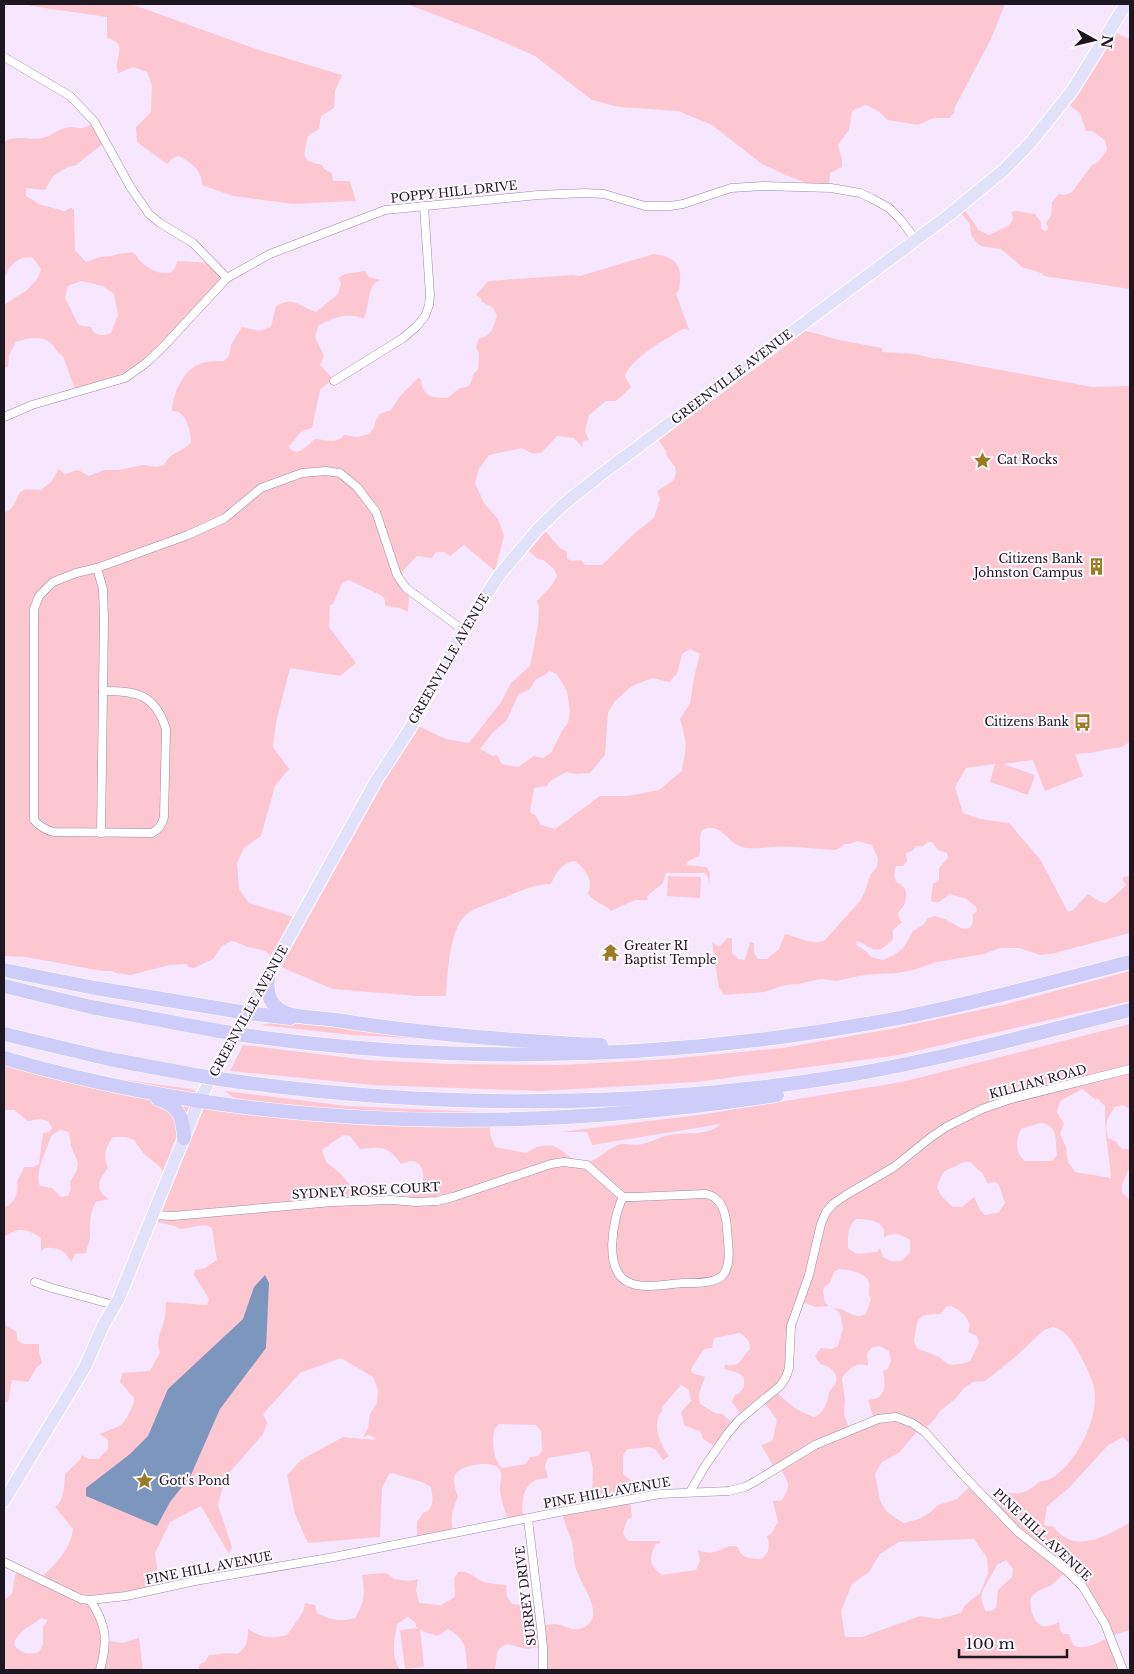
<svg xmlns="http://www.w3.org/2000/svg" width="1134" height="1674" font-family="'Libre Baskerville',serif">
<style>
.green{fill:#fcc7d1;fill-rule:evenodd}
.water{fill:#7d96bd}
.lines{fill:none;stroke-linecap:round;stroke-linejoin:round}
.street-casing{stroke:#9c8ba6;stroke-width:9}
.primary-casing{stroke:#fff;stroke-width:14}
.highway-casing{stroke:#fff;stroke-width:15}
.street{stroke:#fff;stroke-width:8}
.primary{stroke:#e2e1fb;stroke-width:12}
.highway{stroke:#cecdf9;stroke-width:14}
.highway-bridge-casing{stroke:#fff;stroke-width:15;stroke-linecap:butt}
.highway-bridge{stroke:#cecdf9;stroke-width:14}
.labels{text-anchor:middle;stroke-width:4;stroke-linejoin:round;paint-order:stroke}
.street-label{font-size:12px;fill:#1d1721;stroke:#fdf9ff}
.poi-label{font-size:12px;fill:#1d1721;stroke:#fdf9ff;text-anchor:start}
</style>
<rect width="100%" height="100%" fill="#f6e7ff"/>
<!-- green -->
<g class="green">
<path d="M27 4H131L256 49 342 75 335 91 334 108 321 116 319 129 308 136C304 156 299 160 322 165L324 169 332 173 333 181H350L356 201 293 204 233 196 202 185C203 171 189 160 178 156L172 159 167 164 137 142 136 127 151 112 152 85 147 72 133 67 118 73C112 59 131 44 107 38V17L31 6Z"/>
<path d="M407 4H1005L991 39 955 107 954 113 949 118H934L918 125 888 120 878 111 866 105 852 111 849 130 838 145 842 160V167L830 173 829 186 812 185 788 176 762 164 712 125 678 111 619 107 592 100 535 56 485 34Z"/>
<path d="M1111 31 1130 39V289L1044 276 1041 273 1022 267 1001 249 981 246 977 243 971 235 970 224 958 209 962 207 973 221 978 230 989 235 1010 225 1013 218 1011 212 1016 211 1035 214 1041 222V229L1046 231 1048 227 1046 223 1051 216 1052 202 1059 194 1065 195 1072 192 1092 165 1098 162 1107 150 1105 140 1092 131H1086L1080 113 1065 102Z"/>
<path d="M95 122 105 142 76 165 68 167 53 176 45 190 26 188V196L39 204 64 211 71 208 74 210 75 250 86 262 100 257 112 256 118 254 132 252 137 256C140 265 161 277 171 272 175 270 176 265 177 261L213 263 222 278 143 362 117 379 76 392 63 356C57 353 56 349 52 344 41 335 28 338 16 342L9 355 8 367 4 368V305L27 290 38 278 41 269 33 258C18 255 7 267 4 281V142C16 134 30 141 43 138 51 136 57 130 65 128 78 125 80 133 95 122ZM81 281 103 286 114 294 118 315 111 333C104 336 94 337 91 327L82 326 78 324 65 298 68 286Z"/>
<path d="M654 254C678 257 683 267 679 290L676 293 689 330 683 329C666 339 632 357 625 376L631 387 622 396 615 401H606L589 415 585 431 589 440 583 441 582 447 574 438 557 436 542 452 533 454 522 448 489 455 479 469 475 483 484 503 498 519 504 536 495 571 464 545 450 556 444 552H436L432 558 417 556 402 572 409 596 408 612 399 608 385 606V600L382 596 349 580 342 583 333 604 330 605 329 627 356 663 340 676 290 668 276 722 273 747 289 769 275 786 261 836 244 848 237 863 239 889 249 903 294 917 408 721 446 739 469 743 501 702 511 683 530 666 538 625 539 607 537 601 552 585 557 576 554 569 543 560 538 559 524 547 542 527 560 548 567 552V559L573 561 581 560 585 565H602L636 532 654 518 660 499 657 491 673 481 676 473 675 467 667 456 666 451 656 436 800 329 839 340 882 348V352L916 354 935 359 936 358 1092 387 1130 386V742L1119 748H1114L1090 753 1075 754 1083 776 1045 791 1033 760 1003 764 1035 775 1028 795 990 782 995 764 966 768 955 787 963 813 980 819 1009 823 1040 859 1068 912 1073 910 1088 894 1099 901 1105 903C1113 898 1120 891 1126 885L1123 881V877L1130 876V933L1051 954 1040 955 1019 948H1000L984 954 937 962 913 970 897 973 863 975 837 981 821 979 798 984 785 985 764 992 723 995 721 989 719 988 712 942 719 947 727 938H732V953L738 959 745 960 750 942 754 943V953L758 959H767L779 949 785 934C799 937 810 946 825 940L860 901 866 889 870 875 877 867 878 859 872 845 857 841 850 844H844L840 848 834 850C815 849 795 846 776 847 765 847 753 850 742 847 726 842 721 821 702 830 698 839 702 847 699 856L687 862 686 865 706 867 710 872 709 885 708 877 705 873H666L663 883 647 896 648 900H635L611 911C604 903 594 903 588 894 588 893 590 886 590 886 591 876 582 866 575 861 562 863 556 872 551 884 535 884 518 892 503 898 491 903 478 906 467 914 450 926 447 976 446 996H417L333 989 274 964C269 948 260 950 248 947 242 945 238 942 232 941L222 946 213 959 194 968 189 967 186 964 169 965 131 975 116 973 113 971H102L26 957 4 956V513C13 510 16 500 20 492L26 489 41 490 51 482 59 469 65 474 78 470 89 476 104 470H118L143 465 156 467 164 465C173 449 180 455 191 442 191 432 186 409 172 411 172 396 183 369 200 364 207 361 216 361 224 361L229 356 231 345 242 327 260 331 271 327 276 306C295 296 298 306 316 312L338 294 341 283 338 278 345 274 365 271 369 277 381 280C377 281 374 283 372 287 368 295 368 309 364 319 348 311 333 318 318 326L315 337 324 356 320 365 333 379 320 390 312 428 302 431 289 446C296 460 307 445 315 439 325 440 338 444 344 435L358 437 369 434 374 428 376 420 380 414 391 410 400 396 418 378 421 379C423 398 431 397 447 398L460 388 467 387 471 383 473 375 478 369 479 353 476 348 479 338C492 337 494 326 497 315L492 307 482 302 481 298 476 295 488 281 573 275 580 276ZM690 649 700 654 694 677 690 704 680 719C682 725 684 732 685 739 687 750 683 760 682 771L659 790 628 796H600L555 829 541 825 536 816 530 812 534 788 547 786 550 781 566 772 576 774 590 773 605 755 608 713 615 701 632 686 652 678 669 682 677 674 682 654ZM549 671 557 674 567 691 570 712 568 723 562 731 551 753 543 758 534 756 518 767 502 764 497 755 493 756 480 749 492 733 507 720 518 695 530 689 536 679 545 675ZM928 842H932L938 850 947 853 948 858 939 868V880L933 884 931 899 932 902H939L950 894 966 899 976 907 977 911 973 914V922L970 928 963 929 945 919 935 916 928 918 923 925 913 931 904 947 894 955 883 960 871 957 866 951 856 945 857 941C861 942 864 944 868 947 879 953 886 947 893 939V930L902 922C900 920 898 918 898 915 898 911 902 909 904 905 908 893 907 887 896 882L894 875 896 866H903L907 861 906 853 912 851 916 846H923Z"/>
<path d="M668 876 701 877 700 898 667 896Z"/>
<path d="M1130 971V1001L899 1055 696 1082 540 1091 373 1085 230 1071 243 1045 367 1060 449 1064 562 1065 669 1059 782 1048 891 1029 1003 1005Z"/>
<path d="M279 1022 485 1042 352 1035 260 1025Z"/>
<path d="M1130 1024V1109L1123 1105 1115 1107C1107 1118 1104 1124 1108 1138L1117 1142 1118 1145 1123 1149H1130V1167L1122 1184V1193L1130 1200V1444L1123 1437 1107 1446 1069 1488 1047 1506 1044 1525 1054 1527C1074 1555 1108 1536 1130 1522V1630L1108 1637 1080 1587 1065 1573C1061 1576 1057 1581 1053 1584 1047 1588 1037 1590 1032 1596 1027 1603 1034 1625 1043 1626 1049 1627 1054 1624 1059 1622L1060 1630 1063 1634H1069L1073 1645C1085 1651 1096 1643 1108 1638L1121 1670H543V1646L527 1649 507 1644 500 1648 497 1653 495 1670H467C466 1649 467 1640 448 1629L438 1636 424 1632 420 1628 424 1667 405 1669 400 1630 419 1628 416 1627V1623L408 1617 397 1624C394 1640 391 1656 400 1670H198L200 1664 205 1662 209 1655C219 1655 227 1651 237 1654 247 1647 248 1641 248 1629 263 1638 270 1639 287 1635L303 1612 305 1603 315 1605 317 1613C331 1620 340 1622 355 1618 365 1602 365 1593 362 1575L383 1573 388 1574 394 1579 409 1581 418 1579 416 1590 419 1603 441 1605 455 1597 454 1578 458 1572C467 1571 470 1574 477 1578 484 1584 497 1584 506 1585L507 1597 512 1604 526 1605 538 1604 543 1625C547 1625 551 1624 555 1624 566 1625 572 1633 584 1627 607 1616 580 1584 576 1569 573 1560 574 1551 572 1542 569 1532 564 1523 562 1513L594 1505 592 1492 593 1469 589 1451 548 1458 545 1466 548 1478C544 1478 539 1479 536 1480 521 1487 521 1506 524 1519L508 1521C505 1511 501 1500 500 1490 499 1483 505 1475 498 1468 491 1460 460 1465 455 1475 452 1481 456 1491 458 1497 451 1512 451 1518 453 1533L417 1539V1522L423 1513C435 1509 433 1497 431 1487L422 1482 392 1473 389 1474 382 1488 380 1537 308 1543 295 1514 287 1475 301 1460 343 1437 375 1440 374 1437 368 1435 363 1437 368 1428 370 1414 377 1403 378 1391 373 1377 341 1358 300 1373 263 1414 267 1423 263 1434 225 1478 218 1505 232 1547 229 1554 201 1506 170 1522 155 1553 159 1580 152 1581 153 1587 93 1602 105 1640 122 1643 139 1638 143 1670H4V1600L12 1594 15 1575 19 1570 39 1578 43 1576C57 1562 70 1550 73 1529L55 1507C64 1502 64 1486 65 1477V1474L79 1461 82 1455 89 1459H98L108 1449V1440L100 1434C104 1432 121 1426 122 1424 127 1419 131 1409 134 1402V1398L120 1382 122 1373 150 1371 160 1352C154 1340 164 1328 165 1315 166 1311 165 1307 166 1302L207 1305 209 1299 194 1275 195 1270 205 1268 217 1260 212 1228C204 1222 190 1229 180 1229L175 1226 156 1222 166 1175 159 1166 144 1154 134 1140 126 1137H113C105 1148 103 1156 108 1168 98 1179 94 1191 109 1199L96 1202C90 1211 90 1222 90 1233 91 1239 87 1247 86 1253L75 1254 71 1262C65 1250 57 1247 45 1248L41 1251V1238C26 1228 18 1227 4 1237V1207C15 1205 19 1191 17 1182L24 1167H33L39 1164 43 1133 49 1132 52 1128 48 1121 40 1119 28 1121 14 1110H6L4 1111V1052L98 1076 190 1089 207 1096 252 1105 490 1122V1133L495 1147 526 1153C536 1146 550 1142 561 1150 568 1155 572 1160 581 1162 596 1165 608 1146 622 1144 626 1143 632 1145 637 1145 648 1144 659 1137 670 1135 687 1132 708 1136 721 1124L592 1145 587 1132H561L706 1114 902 1082ZM1082 1089 1096 1100 1097 1098 1105 1106C1104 1130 1109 1153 1111 1178L1075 1172 1068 1162 1066 1147 1060 1134 1064 1124 1057 1112 1060 1101ZM1040 1123C1059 1125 1055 1140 1057 1155L1052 1161H1025C1015 1153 1015 1140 1021 1129ZM60 1130 69 1132 71 1146 78 1163 77 1170 70 1182 71 1189 68 1196 61 1197 52 1188 40 1186C34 1172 47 1151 51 1136ZM343 1135 350 1136 360 1149C380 1147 389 1145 401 1164 404 1163 409 1161 412 1161 425 1162 426 1182 419 1189 412 1197 396 1199 386 1198 378 1198 375 1192 370 1189 365 1185 356 1186 351 1186L340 1173 326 1162 322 1150ZM963 1162H970L983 1174 987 1183 995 1182 999 1185 1005 1203 999 1212 985 1215 980 1210 974 1197 962 1207H953L942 1197 937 1188C945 1163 945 1174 963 1162ZM856 1219C863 1219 880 1220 883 1228 884 1229 884 1235 884 1237 895 1232 900 1233 910 1240V1253L901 1261H891L883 1257 880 1248 877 1252C865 1252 857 1258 848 1248 848 1237 847 1227 856 1219ZM839 1269C847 1269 869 1273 869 1284 870 1292 867 1291 871 1299L866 1314C857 1318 853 1315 845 1311 841 1309 836 1309 832 1307L840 1313 843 1328 838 1346 832 1349 821 1348 815 1356 820 1364C830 1366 841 1374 834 1386 833 1388 830 1389 829 1392 828 1395 829 1396 828 1399 825 1408 822 1414 814 1417 799 1412 788 1404 777 1392L793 1369 791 1355 793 1324 802 1302 816 1307 829 1306 825 1303 823 1291 824 1287 830 1283 834 1272ZM951 1306C961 1310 966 1316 970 1325L968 1332 977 1336 979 1343 970 1361C958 1365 948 1368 940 1357 932 1355 926 1351 918 1349L914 1342C918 1319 914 1314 940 1314L946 1307ZM1053 1327C1066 1330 1072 1341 1079 1353 1084 1363 1090 1373 1093 1384 1102 1413 1077 1465 1050 1479 1047 1481 1043 1480 1039 1482 1036 1484 1034 1487 1030 1489 1021 1495 1011 1494 1001 1490L986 1501 970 1486 957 1499 938 1505 929 1513 919 1519 904 1523C877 1508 881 1502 875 1474L882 1462 900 1452 918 1430 922 1431 935 1419 940 1411 955 1399 964 1388 973 1382 985 1381 1013 1359 1044 1330ZM740 1333C747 1338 750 1341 750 1349 739 1360 743 1366 725 1365L724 1369 738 1373 744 1377V1387L740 1393 735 1395 732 1402 743 1417 764 1402 777 1420 773 1439 770 1442 761 1445 774 1467 779 1466C787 1481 793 1484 782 1500L773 1501 778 1522 771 1534 767 1536C770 1545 770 1553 761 1559 751 1558 741 1559 738 1547 723 1542 719 1559 698 1550L700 1561 696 1570 662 1575C649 1565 649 1560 655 1545L660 1543V1541H630L626 1539 623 1533 627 1520 632 1517 630 1500 634 1497 633 1482 623 1474V1455L628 1449 649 1447 655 1449 663 1460 669 1456C660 1444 651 1423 662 1411V1407L681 1385 689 1390 691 1401 681 1412 684 1425 701 1432 703 1439 717 1448 735 1425 722 1414 715 1413 700 1404 699 1394 705 1377 692 1373 691 1369 704 1349 712 1348 714 1338ZM880 1346 889 1351 891 1360 888 1369 883 1371C885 1378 886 1390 880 1396 878 1399 872 1399 868 1400L874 1419 849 1429 844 1414 845 1401 842 1378C849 1369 855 1361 868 1366L867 1354 871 1348ZM499 1424 536 1425 541 1431 542 1451 538 1456 530 1457 526 1464 502 1468C493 1459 492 1442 494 1430ZM974 1539 987 1558 988 1573 980 1593 965 1605 961 1613 939 1619 920 1616 862 1637H845L841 1611 852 1584 869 1572 880 1554 899 1542ZM1006 1560 1013 1569 1012 1577 998 1590 996 1608 991 1611H985L981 1597 983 1590 997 1565ZM41 1618 47 1620V1622L43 1626V1644L39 1652C28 1655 21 1653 14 1645 17 1630 31 1627 41 1618Z"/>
<path d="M225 1091 347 1106 480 1112C398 1120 316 1108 235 1099Z"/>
<path d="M4 1314 6 1326 16 1331 18 1341 24 1344H39V1352L42 1363 37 1367 28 1382 12 1380 8 1402H4Z"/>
</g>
<!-- water -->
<path class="water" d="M265 1275 269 1283 266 1348 220 1409 190 1477 170 1502 157 1526 86 1496V1488L130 1454 148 1436 168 1389 243 1319 254 1287Z"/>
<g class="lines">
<defs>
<g id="street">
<path d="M4 57 70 96 94 121 131 188 149 214 160 223 193 243 227 278"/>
<path d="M334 381 403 338 417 326 425 316 429 305 430 295 424 206"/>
<path d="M4 417 32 405 125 378 146 363 163 347 227 278 270 254 385 210 538 195 586 193 604 194 645 206H670L683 204 731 188 763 186 831 188 860 193 871 198 889 208 900 219 916 240"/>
<path d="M97 568 103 589 104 620 101 833"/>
<path d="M103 691C137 691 155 694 166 729L164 817C162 825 159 829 152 833L54 832C45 830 40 827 34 820V609L39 596 53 582 76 573 97 568 188 535 225 518 261 488 302 473 326 471 340 473 357 487 376 512 397 575 406 588 463 630"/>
<path d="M153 1215 173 1216 332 1202 392 1200 416 1202 437 1201 453 1197 551 1164 564 1162 587 1165 623 1197H634L706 1194C709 1195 714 1196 716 1199 724 1205 727 1220 727 1230 728 1243 732 1264 723 1275 715 1284 694 1283 683 1283 667 1284 645 1289 630 1283 602 1272 613 1217 623 1197"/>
<path d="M35 1282 52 1288 114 1305"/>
<path d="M690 1492 705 1466 728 1433 739 1420 780 1386 786 1377 789 1368 791 1326 809 1275 821 1224 826 1212 833 1204 846 1195 894 1167 930 1138 946 1127 982 1109 1011 1099 1130 1069"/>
<path d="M528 1519 541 1627 543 1648V1670"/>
<path d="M4 1562 81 1599 90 1600 126 1596 195 1581 334 1557 559 1512 660 1494 729 1491 745 1487 756 1481 815 1445 878 1419 896 1417 912 1423 925 1432 963 1475 1018 1532 1066 1570 1083 1587 1105 1624 1123 1670"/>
<path d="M90 1600C107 1625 108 1641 100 1670"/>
</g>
<path id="primary" d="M4 1501 85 1367 103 1326 119 1298 199 1101 220 1062 376 781 411 727 463 630 500 574 538 529 564 504 599 476 949 215 1005 169 1031 142 1072 91 1126 4"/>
<g id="highway">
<path d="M4 970 95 988 247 1013 290 1018"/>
<path d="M269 973C266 986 267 1002 280 1010 294 1019 320 1017 336 1020 424 1034 513 1041 601 1045"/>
<path d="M4 986 91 1007 219 1031"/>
<path d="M4 1034 109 1059 195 1075"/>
<path d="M250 1036C468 1066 688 1059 904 1017 980 1002 1055 981 1130 962"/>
<path d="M4 1058C255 1131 520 1134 777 1095"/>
<path d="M226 1080C432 1109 643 1109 849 1075 944 1059 1037 1033 1130 1010"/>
<path d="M158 1099C179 1105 183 1118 184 1138"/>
</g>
</defs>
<!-- street casing -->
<use href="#street" class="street-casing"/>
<!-- primary casing -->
<use href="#primary" class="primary-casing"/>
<!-- highway casing -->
<use href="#highway" class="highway-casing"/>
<!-- street -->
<use href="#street" class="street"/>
<!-- primary -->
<use href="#primary" class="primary"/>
<!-- highway -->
<use href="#highway" class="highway"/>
<defs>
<g id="highway-bridge">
<path d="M219 1031 250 1036"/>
<path d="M195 1075 226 1080"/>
</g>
</defs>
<!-- highway-bridge casing -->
<use href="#highway-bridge" class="highway-bridge-casing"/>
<!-- highway-bridge -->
<use href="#highway-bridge" class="highway-bridge"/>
</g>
<!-- icons -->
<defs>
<symbol id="sight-bare" viewBox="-9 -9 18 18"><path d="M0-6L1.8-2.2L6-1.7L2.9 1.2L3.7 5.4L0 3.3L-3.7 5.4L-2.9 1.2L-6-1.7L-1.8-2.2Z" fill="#9c7b25" stroke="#fdf9ff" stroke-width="2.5" paint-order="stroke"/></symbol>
<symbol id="building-bare" viewBox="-9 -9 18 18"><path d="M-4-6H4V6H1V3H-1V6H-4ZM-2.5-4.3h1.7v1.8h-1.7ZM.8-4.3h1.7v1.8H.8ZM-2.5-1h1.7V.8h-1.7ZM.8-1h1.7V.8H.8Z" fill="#9c7b25" stroke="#fdf9ff" stroke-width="2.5" paint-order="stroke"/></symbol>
<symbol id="bus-bare" viewBox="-9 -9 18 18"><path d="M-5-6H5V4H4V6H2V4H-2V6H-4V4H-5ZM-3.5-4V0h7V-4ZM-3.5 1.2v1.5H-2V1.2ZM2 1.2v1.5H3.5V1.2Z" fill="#9c7b25" stroke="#fdf9ff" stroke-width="2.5" paint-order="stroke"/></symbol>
<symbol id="temple-bare" viewBox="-9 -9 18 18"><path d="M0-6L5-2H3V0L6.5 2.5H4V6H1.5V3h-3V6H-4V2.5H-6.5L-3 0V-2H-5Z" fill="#9c7b25" stroke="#fdf9ff" stroke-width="2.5" paint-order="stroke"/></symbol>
</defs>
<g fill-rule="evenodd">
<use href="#sight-bare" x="970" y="448" width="25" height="25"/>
<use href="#building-bare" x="1084" y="554" width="25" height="25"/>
<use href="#bus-bare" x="1070" y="710" width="25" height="25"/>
<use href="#temple-bare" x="598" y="940" width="25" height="25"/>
<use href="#sight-bare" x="132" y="1468" width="25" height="25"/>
</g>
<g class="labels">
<!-- street labels -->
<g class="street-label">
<text transform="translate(454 192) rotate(-6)" y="4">POPPY HILL DRIVE</text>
<text transform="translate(732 377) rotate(-37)" y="4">GREENVILLE AVENUE</text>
<text transform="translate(449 659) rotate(-60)" y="4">GREENVILLE AVENUE</text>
<text transform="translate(249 1011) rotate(-61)" y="4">GREENVILLE AVENUE</text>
<text transform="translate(1038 1082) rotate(-15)" y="4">KILLIAN ROAD</text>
<text transform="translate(366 1191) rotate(-3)" y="4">SYDNEY ROSE COURT</text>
<text transform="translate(607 1493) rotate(-10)" y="4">PINE HILL AVENUE</text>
<text transform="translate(1042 1535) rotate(43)" y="4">PINE HILL AVENUE</text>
<text transform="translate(209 1568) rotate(-11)" y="4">PINE HILL AVENUE</text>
<text transform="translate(526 1596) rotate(-97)" y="4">SURREY DRIVE</text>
</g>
<!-- poi labels -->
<g class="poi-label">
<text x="997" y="464">Cat Rocks</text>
<text x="1083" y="563" text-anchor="end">Citizens Bank<tspan x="1083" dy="14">Johnston Campus</tspan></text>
<text x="1069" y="726" text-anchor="end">Citizens Bank</text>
<text x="624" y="950">Greater RI<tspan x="624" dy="14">Baptist Temple</tspan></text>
<text x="159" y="1485">Gott's Pond</text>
</g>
</g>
<!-- border -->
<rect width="1134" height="1674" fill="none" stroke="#1d1721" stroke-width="10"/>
<!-- north arrow -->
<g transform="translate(1094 40) rotate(98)" stroke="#fdf9ff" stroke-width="4" paint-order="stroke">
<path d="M0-4L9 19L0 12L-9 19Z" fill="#1d1721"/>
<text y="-8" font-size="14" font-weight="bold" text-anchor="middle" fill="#1d1721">N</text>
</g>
<!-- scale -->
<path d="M959 1649v8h108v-8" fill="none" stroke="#1d1721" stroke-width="2.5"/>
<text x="966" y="1649" font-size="15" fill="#1d1721" stroke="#fdf9ff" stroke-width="4" paint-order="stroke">100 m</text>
</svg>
